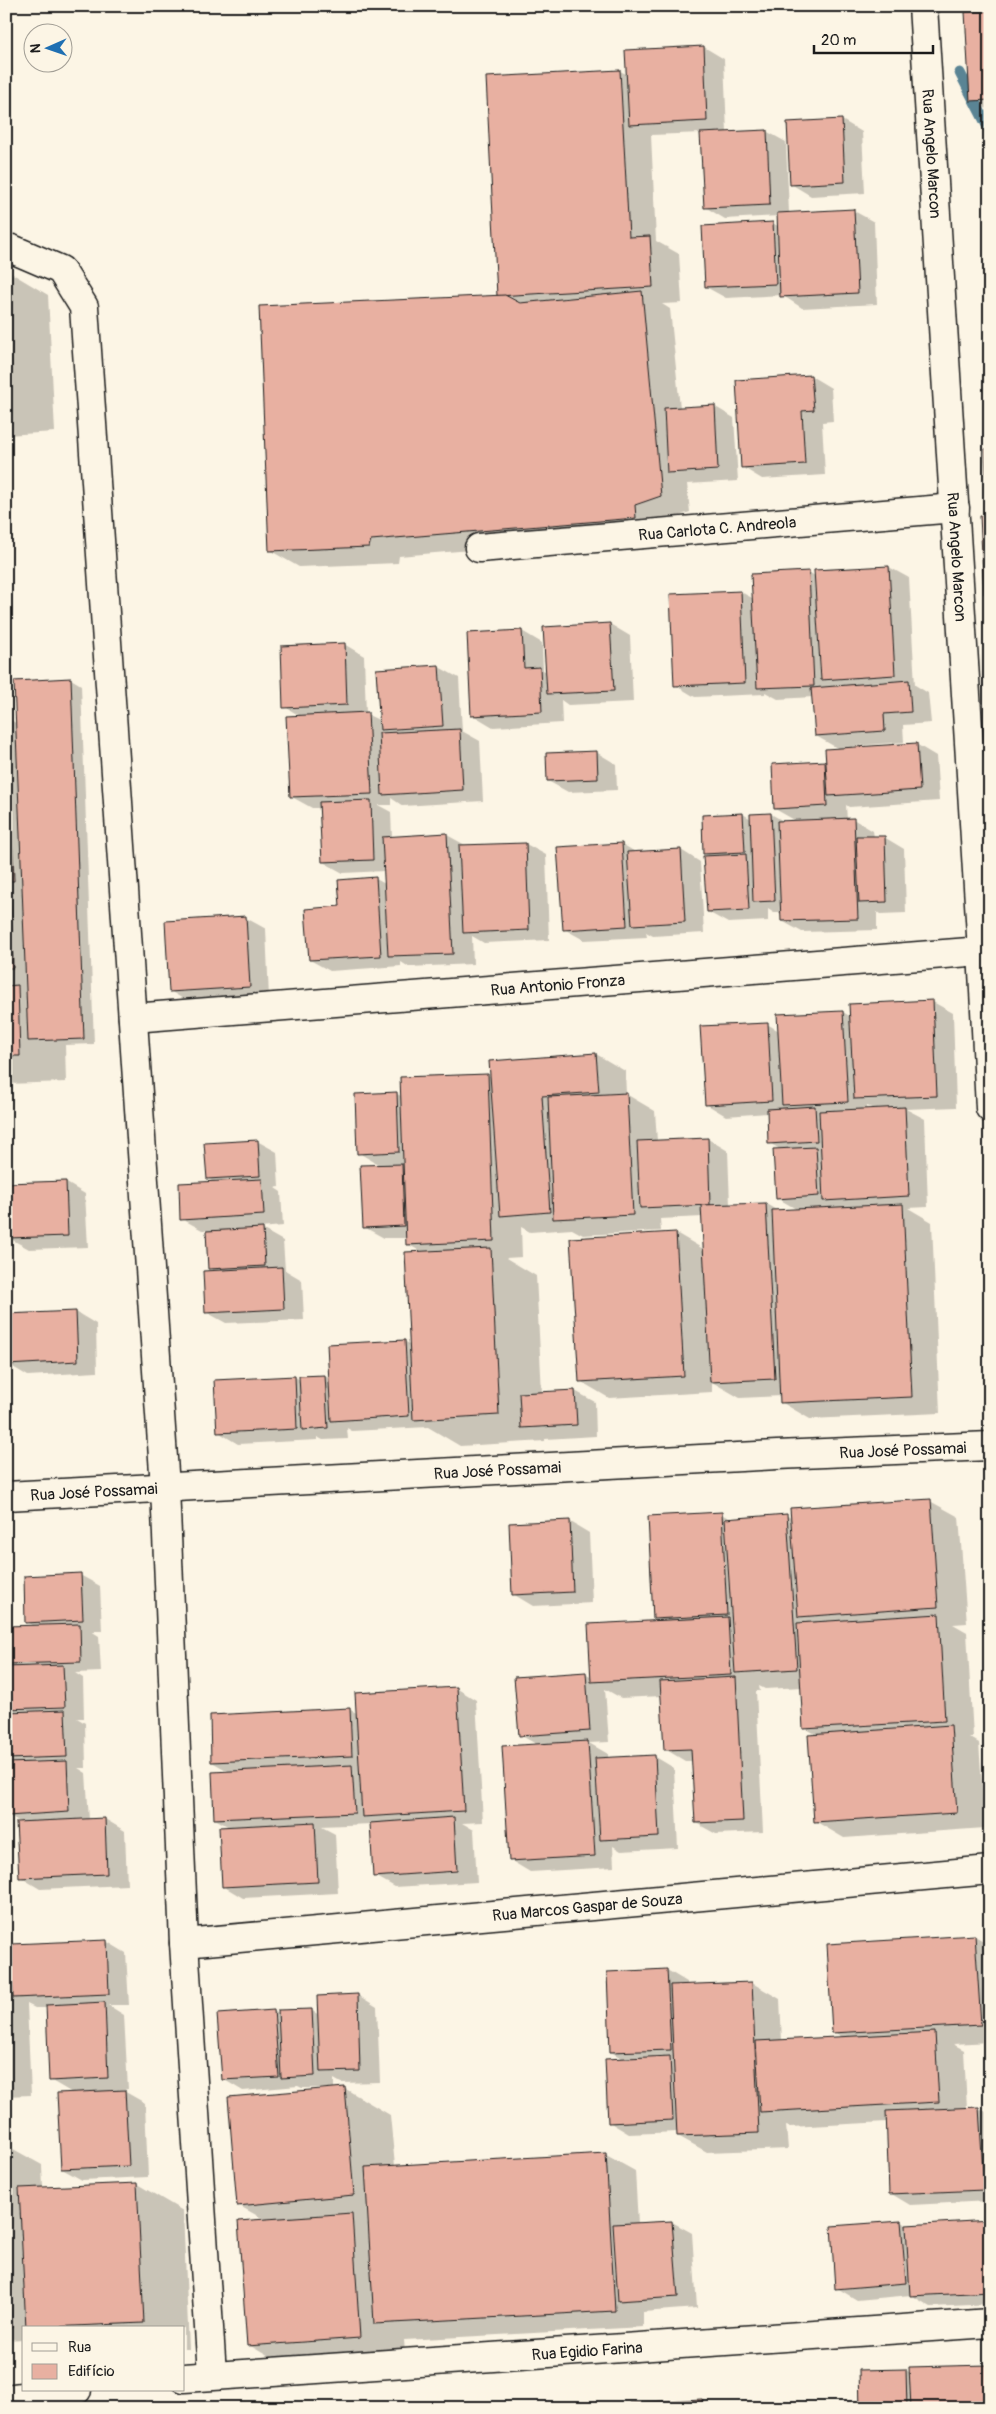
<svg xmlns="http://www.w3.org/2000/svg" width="996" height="2414" font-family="Pangolin,sans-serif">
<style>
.shadow{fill:#0003;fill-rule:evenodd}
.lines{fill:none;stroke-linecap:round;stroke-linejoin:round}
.stream{stroke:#5a8494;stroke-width:11}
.building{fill:#e8b0a1;stroke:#1c1c1c}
.minor-casing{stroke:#1c1c1c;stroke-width:31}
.minor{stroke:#fcf5e5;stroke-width:28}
.labels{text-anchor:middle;stroke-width:4;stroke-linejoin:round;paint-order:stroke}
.street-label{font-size:16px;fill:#1c1c1c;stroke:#fcf5e5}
</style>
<rect width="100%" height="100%" fill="#fcf5e5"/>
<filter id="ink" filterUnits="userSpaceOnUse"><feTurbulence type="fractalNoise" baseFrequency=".02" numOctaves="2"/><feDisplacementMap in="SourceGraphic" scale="10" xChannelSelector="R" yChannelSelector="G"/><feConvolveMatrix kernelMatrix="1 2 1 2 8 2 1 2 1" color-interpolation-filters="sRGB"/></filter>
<g filter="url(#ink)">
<!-- shadow -->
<g class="shadow">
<path d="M990 12V111L972 100Z"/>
<path d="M704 47 724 59 727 133 766 131 786 142 789 213 854 211 874 222 877 304 802 308 782 295 726 298 706 287 773 223 779 227V216L725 219 705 207 702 133 651 135 656 241 679 254 682 303 662 304 670 309 680 408 714 406 734 418 738 481 687 484 690 512 664 521 665 534 399 556 398 563 299 567 271 551 498 297 620 71 628 75Z"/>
<path d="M842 120 862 132 865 193 811 196 791 184 788 123Z"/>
<path d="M6 270 48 295 55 432 6 435Z"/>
<path d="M811 376 831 388 833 421 822 422 825 475 762 479 742 467Z"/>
<path d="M889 567 909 578 915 685 928 693 931 723 903 725 904 742 853 746V748L916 744 936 756 939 801 849 807 846 805 847 820 853 819 873 831 874 837H884L904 849 906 913 880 914 877 912V930L802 932 782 921V913H774L768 909V921L728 923 708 912 710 857 705 854 743 814 751 819V815L771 814 785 822H798L775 809 824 762 827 764 839 749 816 736 813 697 778 699 765 692V694L695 697 675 685 671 595 741 592 754 599 809 572 816 577Z"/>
<path d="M610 624 630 636 633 702 568 705 561 700 562 723 493 727 473 715 522 631 542 643 543 670 547 672Z"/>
<path d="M344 644 364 656 366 714 381 721 377 670 439 667 459 678 462 731 480 741 483 801 403 806 391 798V805H378L391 812 392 838 447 835 467 846 526 844 546 855 549 940 484 943 472 936 473 964 409 967 401 962V966L330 971 310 960 342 907 376 879 385 884V871L343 873 323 862 321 808H312L292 797 302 717 285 707Z"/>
<path d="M71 679 81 685 94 1044 65 1045 66 1082 6 1084V717L17 724Z"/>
<path d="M596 752 616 764 617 790 568 792 548 781Z"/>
<path d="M622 844 637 853 681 850 700 862 704 933 653 936 646 932 647 937 584 940 564 929Z"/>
<path d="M246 918 266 929 269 998 190 1003 170 991Z"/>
<path d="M933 1002 953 1013 956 1107 906 1109 925 1119 928 1207 908 1208 932 1222 940 1413 810 1419 781 1402V1396L740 1398 712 1382V1392L609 1398 580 1381 572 1239 676 1233 705 1250 703 1217 660 1219 661 1231 583 1235 572 1229 530 1232 521 1227 522 1257 506 1258 536 1276 542 1393 575 1391 595 1402 596 1436 545 1439V1441L460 1446 428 1427 352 1431 347 1428 348 1439 323 1440 317 1437V1440L238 1444 218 1432 295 1377 300 1380 325 1376 330 1379 404 1341 411 1345 422 1252 407 1244V1238H384L364 1227 381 1166 359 1153 396 1093 402 1097 488 1075 491 1077 596 1054 625 1071 626 1094 655 1111 657 1141 708 1139 728 1151 730 1205 766 1204 778 1211 798 1210 777 1198 782 1150 769 1143 768 1113 726 1116 706 1104 767 1024 779 1031 843 1012 851 1017ZM867 1106 874 1109 867 1110Z"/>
<path d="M257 1141 277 1152 279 1187 275 1188 281 1192 283 1226 260 1228 283 1241 285 1270 302 1280 304 1320 226 1323 206 1312 215 1271 209 1268 207 1230H202L182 1219 214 1182 208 1179Z"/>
<path d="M65 1182 85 1194 88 1247 29 1249 9 1238Z"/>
<path d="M76 1312 96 1324 97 1372 28 1376 8 1364Z"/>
<path d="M930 1501 959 1517 967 1623 953 1624 967 1632 973 1737H969L979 1743 985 1828 844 1838 815 1821 817 1735 805 1728 802 1687 765 1689 759 1686 760 1691H756L763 1832 716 1834 696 1823 693 1761H685L665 1749 662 1696 621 1698 605 1689 609 1742 589 1743 608 1754V1759L654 1756 674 1768 678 1848 621 1851 613 1846 614 1867 530 1872 510 1860 538 1745 520 1735 585 1673 592 1677 660 1622 654 1618 721 1514 731 1519 786 1515 792 1519Z"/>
<path d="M569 1521 589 1533 592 1603 533 1606 513 1594Z"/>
<path d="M80 1575 100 1586 102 1631H91L99 1636 101 1672 75 1673 83 1678 84 1718H77L85 1723 86 1768H78L86 1773 89 1820 105 1819 125 1831 127 1885 40 1889 20 1877 22 1823 8 1815 16 1764 7 1759 6 1668H10L6 1666V1627L34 1626 26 1622Z"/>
<path d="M456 1688 476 1700 483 1822 462 1823 474 1830 477 1882 395 1887 375 1876 372 1824 320 1826 335 1834 338 1893 243 1898 223 1886 231 1828 215 1819 230 1772 212 1762 349 1709 358 1714Z"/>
<path d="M975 1936 990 1945V2042L953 2044 964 2050 967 2109 979 2108 990 2114V2201L910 2205 890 2193 887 2122 790 2127 786 2126 788 2149 707 2152 678 2136V2132L629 2134 609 2122 625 2060 611 2052 608 1973 667 1970 687 1982V1986L752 1983 780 1999 782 2041 844 2038 834 2032 829 1945Z"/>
<path d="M106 1941 126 1953 129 2005H108L124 2015 128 2089 122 2090 145 2103 148 2177 82 2180 62 2169 74 2094 50 2080 47 2008H35L27 2004 31 2095 6 2096V1965L14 1970Z"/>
<path d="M358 1995 377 2007 380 2082 341 2083 334 2079V2089L344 2088 390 2115 395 2166 606 2155 635 2171 638 2224 672 2222 692 2233 697 2308 643 2312V2327L404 2340 406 2364 295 2372 249 2345 265 2220 238 2205 327 2088H302L298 2086 243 2091 223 2079 273 2011 279 2014 311 2010 319 2015Z"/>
<path d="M6 2145 42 2165 43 2188 137 2184 183 2211 189 2349H184V2328H24V2339L6 2340Z"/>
<path d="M990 2221V2304L931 2307 911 2295 857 2300 837 2288 901 2222 908 2226Z"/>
<path d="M987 2366 990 2367V2408H861L906 2370 911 2373Z"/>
<path d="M702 2400 715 2408H632Z"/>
</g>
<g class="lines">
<!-- stream -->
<path class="stream" d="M960 73 990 131"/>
</g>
<!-- building -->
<g class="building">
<path d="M990 11V100L970 101 965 12Z"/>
<path d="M704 46 707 121 629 125 625 50Z"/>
<path d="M620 70 629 237 650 236 653 287 497 296 486 77Z"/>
<path d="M842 119 845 182 790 185 787 122Z"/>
<path d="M767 130 770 205 704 208 700 133Z"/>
<path d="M854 209 858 293 780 297 777 213Z"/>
<path d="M773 222 776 284 705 287 702 226Z"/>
<path d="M642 291 661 496 635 505 636 518 371 540 369 547 269 551 259 306 505 295 520 303Z"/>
<path d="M6 338 10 407H6Z"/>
<path d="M811 375 814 410 802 411 805 464 741 468 736 380Z"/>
<path d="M715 405 718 470 667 473 664 408Z"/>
<path d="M990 448V510H987L985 449Z"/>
<path d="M980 516H990V594H984Z"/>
<path d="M889 566 895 675 821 680 814 570Z"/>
<path d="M809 571 814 686 757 688 751 574Z"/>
<path d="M741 591 745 683 674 686 670 594Z"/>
<path d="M610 623 614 691 547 694 543 627Z"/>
<path d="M522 630 524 668 540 667 542 712 471 716 467 633Z"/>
<path d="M345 643 347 705 283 708 281 646Z"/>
<path d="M439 665 443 726 380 730 376 669Z"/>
<path d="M71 678 84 1039 28 1041 14 681Z"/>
<path d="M909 680 911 712 884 714 885 731 815 736 811 688Z"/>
<path d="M368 712 372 794 290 797 286 716Z"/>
<path d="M7 716 8 787H6V716Z"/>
<path d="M460 729 463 790 382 795 379 733Z"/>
<path d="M917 743 920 790 828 796 825 749Z"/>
<path d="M597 751 598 779 547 781 546 753Z"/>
<path d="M825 761 827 806 774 809 772 764Z"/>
<path d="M371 800 373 860 322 862 319 802Z"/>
<path d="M6 810H11L14 881H6Z"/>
<path d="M743 813 745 852 703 854 702 815Z"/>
<path d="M771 813 775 901 753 902 750 814Z"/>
<path d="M854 818 858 919 781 921 777 821Z"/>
<path d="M447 833 453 954 388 956 382 837Z"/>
<path d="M856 836H885L887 902 859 903Z"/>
<path d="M526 843 529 930 463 933 459 845Z"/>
<path d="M622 843 627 926 563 930 557 847Z"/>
<path d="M681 849 685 922 632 925 627 852Z"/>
<path d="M746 854 749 910 707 912 703 856Z"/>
<path d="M376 877 381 956 309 960 305 909 340 906 338 880Z"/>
<path d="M6 898H11L13 968H6Z"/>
<path d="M246 916 250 987 169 992 165 921Z"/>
<path d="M18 985 20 1056H6V986Z"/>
<path d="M933 1000 937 1096 854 1099 849 1004Z"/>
<path d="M843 1011 848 1102 782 1105 777 1014Z"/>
<path d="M768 1023 772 1101 705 1105 700 1026Z"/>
<path d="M596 1053 599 1092 542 1096 550 1212 500 1216 489 1061Z"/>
<path d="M488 1074 494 1241 406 1245 400 1077Z"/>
<path d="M397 1092 399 1152 357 1154 355 1094Z"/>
<path d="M627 1093 633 1215 553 1219 548 1097Z"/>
<path d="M815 1106 817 1141 768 1144 767 1109Z"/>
<path d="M905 1107 909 1196 823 1201 819 1111Z"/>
<path d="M708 1138 710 1205 640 1208 637 1141Z"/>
<path d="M258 1140 260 1176 207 1179 204 1143Z"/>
<path d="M816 1147 819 1196 776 1199 773 1149Z"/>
<path d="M402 1164 404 1226 363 1228 360 1165Z"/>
<path d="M262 1179 264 1215 180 1220 179 1183Z"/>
<path d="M66 1181 68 1236 8 1238 6 1183Z"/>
<path d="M766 1203 775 1379 710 1382 701 1205Z"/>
<path d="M903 1204 912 1397 780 1403 772 1210Z"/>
<path d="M263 1228 265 1266 208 1269 206 1231Z"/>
<path d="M676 1232 684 1376 579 1382 570 1238Z"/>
<path d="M491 1248 499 1415 413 1420 405 1252Z"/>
<path d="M282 1267 284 1309 205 1313 203 1271Z"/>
<path d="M76 1311 78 1361 7 1365 6 1314Z"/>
<path d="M405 1340 409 1416 331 1421 327 1344Z"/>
<path d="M325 1375 328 1428 302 1430 299 1376Z"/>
<path d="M295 1376 297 1429 217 1433 214 1380Z"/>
<path d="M575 1390 577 1425 521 1428 519 1393Z"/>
<path d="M931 1499 938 1607 798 1617 790 1508Z"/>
<path d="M722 1512 727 1615 653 1619 648 1516Z"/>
<path d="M787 1514 797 1669 735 1673 725 1519Z"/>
<path d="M570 1520 573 1592 512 1595 509 1523Z"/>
<path d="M81 1573 83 1620 25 1623 24 1576Z"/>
<path d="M939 1614 945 1721 803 1729 797 1623Z"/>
<path d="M728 1617 731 1675 591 1682 588 1624Z"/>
<path d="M80 1624 81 1662 6 1664V1626Z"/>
<path d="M63 1665 65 1707 6 1709V1667Z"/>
<path d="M586 1672 590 1731 519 1736 514 1677Z"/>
<path d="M736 1677 743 1821 695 1823 691 1749 664 1750 660 1681Z"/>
<path d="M457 1687 464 1811 362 1817 355 1693Z"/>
<path d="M350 1708 352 1756 211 1762 210 1715Z"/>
<path d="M65 1710 67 1757 6 1759V1712Z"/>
<path d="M951 1725 957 1813 814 1822 808 1735Z"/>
<path d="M588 1741 595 1856 509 1861 502 1746Z"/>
<path d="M655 1755 659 1837 600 1840 595 1758Z"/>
<path d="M67 1761 69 1812 7 1816 6 1763Z"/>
<path d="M352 1765 355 1813 214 1819 212 1772Z"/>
<path d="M454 1817 457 1871 373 1877 370 1823Z"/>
<path d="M105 1818 107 1874 19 1878 16 1822Z"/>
<path d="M315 1822 318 1882 222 1887 219 1827Z"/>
<path d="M975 1935 981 2025 832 2033 827 1944Z"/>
<path d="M107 1940 109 1994 13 1998 11 1944Z"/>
<path d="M667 1969 671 2050 610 2052 607 1972Z"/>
<path d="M752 1982 759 2133 677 2136 670 1985Z"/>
<path d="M358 1994 360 2071 320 2072 317 1996Z"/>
<path d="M105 2002 108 2078 49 2081 46 2005Z"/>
<path d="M312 2009 315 2076 281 2078 278 2010Z"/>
<path d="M274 2010 279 2077 222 2080 217 2014Z"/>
<path d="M935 2032 939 2102 760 2112 756 2041Z"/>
<path d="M670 2056 673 2120 608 2123 605 2059Z"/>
<path d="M345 2087 354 2195 237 2206 228 2097Z"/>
<path d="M125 2090 129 2166 61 2169 57 2093Z"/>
<path d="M979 2107 984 2190 889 2194 886 2111Z"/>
<path d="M606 2153 615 2311 374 2324 365 2167Z"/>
<path d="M137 2183 144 2323 26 2328 19 2188Z"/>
<path d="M352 2213 360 2338 247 2346 238 2221Z"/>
<path d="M990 2220V2292L910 2296 906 2225Z"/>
<path d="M672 2221 678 2297 618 2301 613 2224Z"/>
<path d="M901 2221 906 2283 835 2289 831 2226Z"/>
<path d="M6 2265H9L12 2328H6Z"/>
<path d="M988 2365 989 2408H911L909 2367Z"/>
<path d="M906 2369 907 2408H860L859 2370Z"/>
<path d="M702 2399 703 2408H630V2403Z"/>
</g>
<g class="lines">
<defs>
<g id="minor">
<path id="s1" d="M923 6 982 951 990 1108"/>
<path d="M6 250 12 249 61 270 84 307 165 1487 184 1943 212 2374"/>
<path id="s2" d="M479 548 955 508"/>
<path id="s3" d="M133 1018 982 951"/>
<path id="s4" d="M6 1496 777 1455 990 1446"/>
<path id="s5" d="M184 1943 990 1870"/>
<path id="s6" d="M184 2378 990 2323"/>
<path d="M6 2399 77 2390"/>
</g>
</defs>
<!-- minor casing -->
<use href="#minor" class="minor-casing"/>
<!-- minor -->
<use href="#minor" class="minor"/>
</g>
</g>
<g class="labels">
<!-- street labels -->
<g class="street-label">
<text dy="6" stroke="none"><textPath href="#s1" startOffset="148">Rua Angelo Marcon</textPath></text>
<text dy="6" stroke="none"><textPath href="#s2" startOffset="239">Rua Carlota C. Andreola</textPath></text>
<text dy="6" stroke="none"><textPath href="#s1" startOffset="552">Rua Angelo Marcon</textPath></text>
<text dy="6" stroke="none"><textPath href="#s3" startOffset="426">Rua Antonio Fronza</textPath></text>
<text dy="6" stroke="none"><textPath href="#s4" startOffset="898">Rua José Possamai</textPath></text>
<text dy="6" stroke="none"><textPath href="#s4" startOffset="492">Rua José Possamai</textPath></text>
<text dy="6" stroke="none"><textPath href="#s4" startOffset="88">Rua José Possamai</textPath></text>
<text dy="6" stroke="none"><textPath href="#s5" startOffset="405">Rua Marcos Gaspar de Souza</textPath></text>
<text dy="6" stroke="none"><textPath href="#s6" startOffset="404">Rua Egidio Farina</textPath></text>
</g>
</g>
<!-- margin -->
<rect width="996" height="2414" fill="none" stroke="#fcf5e5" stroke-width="25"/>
<rect x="12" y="12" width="971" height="2389" fill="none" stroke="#1c1c1c" stroke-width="2" filter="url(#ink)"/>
<!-- legend -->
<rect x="22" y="2326" width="162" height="65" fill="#fcf5e5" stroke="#a29e95"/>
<rect x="32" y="2343" width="25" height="8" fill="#fcf5e5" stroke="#a29e95"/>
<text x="68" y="2352" font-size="15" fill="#1c1c1c">Rua</text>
<rect x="32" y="2364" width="25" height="15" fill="#e8b0a1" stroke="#a29e95"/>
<text x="68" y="2376" font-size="15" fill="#1c1c1c">Edifício</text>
<!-- north arrow -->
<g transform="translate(48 48) rotate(268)"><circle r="24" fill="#fcf5e5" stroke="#a29e95"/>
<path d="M0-4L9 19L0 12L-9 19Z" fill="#1f6fb2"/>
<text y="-8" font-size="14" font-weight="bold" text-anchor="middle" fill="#1c1c1c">N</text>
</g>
<!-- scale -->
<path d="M814 45v8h119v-8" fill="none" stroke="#1c1c1c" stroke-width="2.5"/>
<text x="821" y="45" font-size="15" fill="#1c1c1c" stroke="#fcf5e5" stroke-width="4" paint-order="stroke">20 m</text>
</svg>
